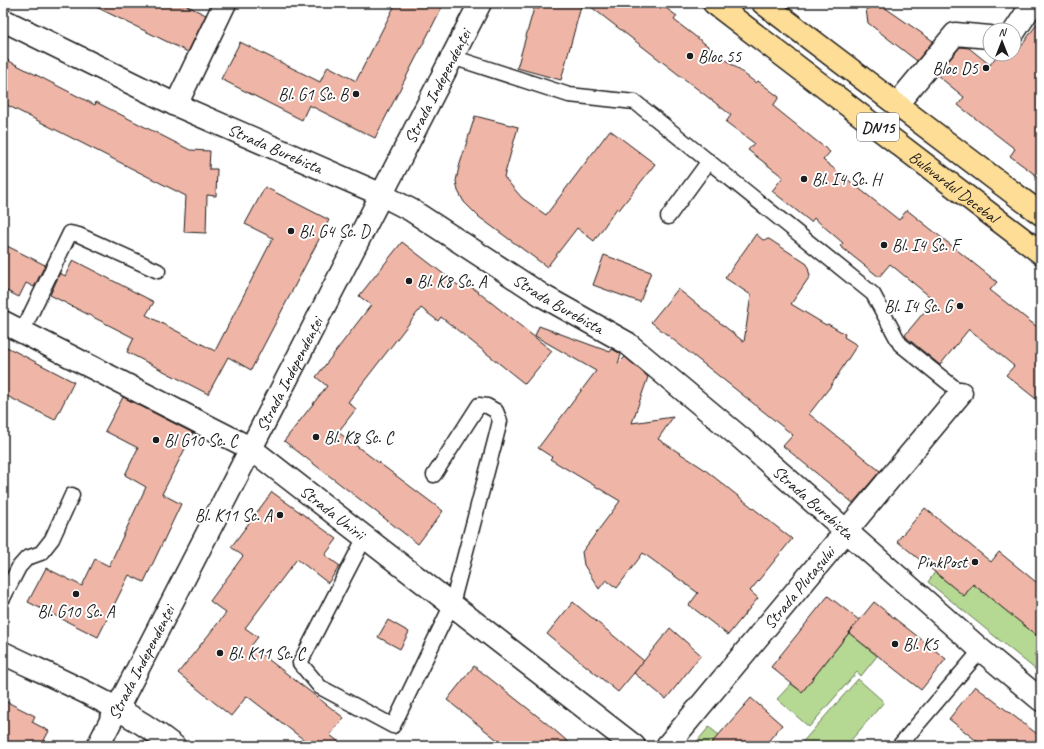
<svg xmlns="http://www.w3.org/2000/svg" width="1044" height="749" font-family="Caveat,sans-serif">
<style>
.green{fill:#b5d892;stroke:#687a57}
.building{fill:#efb6a7;stroke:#1c1c1c}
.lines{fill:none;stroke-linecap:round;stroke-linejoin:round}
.lane-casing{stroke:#1c1c1c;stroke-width:17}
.street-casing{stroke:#1c1c1c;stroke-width:25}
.primary-casing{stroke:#1c1c1c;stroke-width:25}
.lane{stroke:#fff;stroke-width:14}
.street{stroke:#fff;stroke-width:22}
.primary{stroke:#fedd96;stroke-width:22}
.poi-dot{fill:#1c1c1c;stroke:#fff;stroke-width:1.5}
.labels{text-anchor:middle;stroke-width:4;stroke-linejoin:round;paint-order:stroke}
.shield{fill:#fff;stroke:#606060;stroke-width:1}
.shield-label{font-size:16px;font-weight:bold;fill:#1c1c1c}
.poi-label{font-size:17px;fill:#1c1c1c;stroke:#fff;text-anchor:start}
.street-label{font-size:17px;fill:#1c1c1c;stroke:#fff}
</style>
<rect width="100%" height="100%" fill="#fff"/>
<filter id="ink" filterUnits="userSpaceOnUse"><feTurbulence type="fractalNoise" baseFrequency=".025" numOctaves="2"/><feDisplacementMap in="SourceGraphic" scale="8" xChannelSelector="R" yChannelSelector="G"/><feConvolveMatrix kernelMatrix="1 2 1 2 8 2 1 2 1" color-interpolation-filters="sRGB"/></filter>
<g filter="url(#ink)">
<!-- green -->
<g class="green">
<path d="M935 572 964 596 973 584 1041 639V646L1034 655 1041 661V674L928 582Z"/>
<path d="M849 633 877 656 861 676 857 672 809 727 777 699 791 684 802 692Z"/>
<path d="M858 679 884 702 846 746H799Z"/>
<path d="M709 727 719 735 710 746H693Z"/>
</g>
<!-- building -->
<g class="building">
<path d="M88 3H181L206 15 188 52Z"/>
<path d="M396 3H444L375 138 309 105 302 120 221 79 240 42 320 82 328 66 356 81Z"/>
<path d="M541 3H582L561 80 517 68 534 8 539 9Z"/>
<path d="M586 3H659L677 16 674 20 756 83 758 81 779 97 773 106 830 152 823 160 899 220 907 210 997 282 990 290 1041 330V403L1006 375 1014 366 969 329 940 365 907 338 905 335 934 300 890 264 879 277 840 246 843 243 814 218 811 222 772 191 783 177 748 150 754 143 726 122 731 115Z"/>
<path d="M881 5 933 41 917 61 868 23 866 9Z"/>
<path d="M1041 18V179L1010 156 1015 149 958 105 964 97 937 75 960 47 969 48 990 65 998 54H1016Z"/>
<path d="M3 58 95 105 96 102 190 150 210 151 209 169H217L216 196 207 195 206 233 184 232 186 196 3 103Z"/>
<path d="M475 116 518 127 504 177 522 198 546 215 610 130 655 164 619 210 617 208 594 241 577 228 547 267 479 217 464 202 458 191 456 181 459 167Z"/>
<path d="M265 187 329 220 251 370 228 357 208 394 127 352 134 338 50 295 60 273 65 276 73 260 154 302 146 315 215 351 273 238 245 224Z"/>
<path d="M756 234 763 240 769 239 807 264 810 276 791 304 826 325 828 324 845 334 844 337 857 345 830 387 809 414 880 471 853 503 783 446 793 435 651 322 678 289 744 342 751 295 725 278Z"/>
<path d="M402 242 463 289 468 284 552 351 525 384 441 317 438 321 421 308 348 402 356 409 338 432 443 511 418 544 284 441 327 386 316 377 371 305 359 296Z"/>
<path d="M3 244 45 265 34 287 26 283 19 297 3 289Z"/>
<path d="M604 255 651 272 640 302 593 285Z"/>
<path d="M539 326 610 352 612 349 621 354 618 364 625 357 648 377 632 423 673 417 658 439 704 469 792 539 750 591 758 598 728 635 689 605 698 593 643 553 617 588 606 580 599 589 584 565 582 552 620 501 550 459 552 457 538 448 596 371 535 336Z"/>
<path d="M3 345 74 382 55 420 3 394Z"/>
<path d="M123 397 193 433 162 494 181 504 144 582 129 575 98 637 28 602 46 568 82 586 95 559 109 566 146 487 125 475 138 448 105 431Z"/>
<path d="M272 492 337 539 325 555 340 566 328 583 297 559 245 628 258 637 251 646 344 718 330 735 344 746H312L247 696 231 716 178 673 226 613 210 601 243 556 231 547Z"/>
<path d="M925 508 991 562 999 552 1041 586V639L973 584 964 596 897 541Z"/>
<path d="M828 596 859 620 802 692 771 667Z"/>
<path d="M573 602 644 661 618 692 547 634Z"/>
<path d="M874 602 946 659 921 690 849 633Z"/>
<path d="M388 620 409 632 400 649 378 637Z"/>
<path d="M670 628 701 655 666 699 634 673Z"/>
<path d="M474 666 545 722 573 746H505L447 700Z"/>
<path d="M975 686 1041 737V746H983L949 719Z"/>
<path d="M751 698 782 725 764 746H709Z"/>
<path d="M3 700 35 716 32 722 49 731 41 746H3Z"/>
</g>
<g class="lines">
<defs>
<g id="lane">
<path d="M452 57 569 95 635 102 873 294 900 344 961 393"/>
<path d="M668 217 709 161"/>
<path d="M22 332 70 233 79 235 158 271"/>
<path d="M365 537 300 663 320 687 393 726 452 604 495 441 500 421 496 411 487 406 479 405 434 475"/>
<path d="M3 598 19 567 27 558 41 553 52 539 72 495"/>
<path d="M899 746 981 650"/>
</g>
<g id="street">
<path id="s1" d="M3 20 176 105 380 194 411 210 543 296 627 343 742 439 981 650 1041 700"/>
<path d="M1014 32 1033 3"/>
<path d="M897 104 955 34 990 37"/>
<path d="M176 105 225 3"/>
<path id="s2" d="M3 322 250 448 634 746"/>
<path d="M3 653C61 681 123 706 174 746"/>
<path id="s3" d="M98 746 480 3"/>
<path id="s4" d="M667 746 961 393"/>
</g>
<g id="primary">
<path id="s5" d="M714 3 1041 253"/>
<path d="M763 3 1041 214"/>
</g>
</defs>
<!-- lane casing -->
<use href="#lane" class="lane-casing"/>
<!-- street casing -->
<use href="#street" class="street-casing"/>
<!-- primary casing -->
<use href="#primary" class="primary-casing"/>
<!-- lane -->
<use href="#lane" class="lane"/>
<!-- street -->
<use href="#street" class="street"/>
<!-- primary -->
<use href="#primary" class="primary"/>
</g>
</g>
<!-- markers -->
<g class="poi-dot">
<circle cx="690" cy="56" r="4"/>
<circle cx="986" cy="68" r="4"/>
<circle cx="356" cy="94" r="4"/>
<circle cx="804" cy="179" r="4"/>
<circle cx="291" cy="231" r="4"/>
<circle cx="884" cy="245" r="4"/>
<circle cx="409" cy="281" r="4"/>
<circle cx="960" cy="306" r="4"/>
<circle cx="316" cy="437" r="4"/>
<circle cx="156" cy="440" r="4"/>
<circle cx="280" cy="515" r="4"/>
<circle cx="975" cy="562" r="4"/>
<circle cx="76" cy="594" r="4"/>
<circle cx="895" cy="644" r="4"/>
<circle cx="220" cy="653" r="4"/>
</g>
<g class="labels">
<!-- shield labels -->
<rect class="shield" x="857" y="113" width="42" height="28" rx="3"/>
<g class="shield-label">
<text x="878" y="133">DN15</text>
</g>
<!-- poi labels -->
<g class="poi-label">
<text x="698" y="62">Bloc 55</text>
<text x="978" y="74" text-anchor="end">Bloc D5</text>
<text x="348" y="100" text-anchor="end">Bl. G1 Sc. B</text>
<text x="812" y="185">Bl. I4 Sc. H</text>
<text x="299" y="237">Bl. G4 Sc. D</text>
<text x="892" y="251">Bl. I4 Sc. F</text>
<text x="417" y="287">Bl. K8 Sc. A</text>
<text x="952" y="312" text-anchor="end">Bl. I4 Sc. G</text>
<text x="324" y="443">Bl. K8 Sc. C</text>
<text x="164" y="446">Bl G10 Sc. C</text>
<text x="272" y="521" text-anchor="end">Bl. K11 Sc. A</text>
<text x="967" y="568" text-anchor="end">PinkPost</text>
<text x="76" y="617" text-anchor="middle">Bl. G10 Sc. A</text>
<text x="903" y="650">Bl. K5</text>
<text x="228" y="659">Bl. K11 Sc. C</text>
</g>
<!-- street labels -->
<g class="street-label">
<text dy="6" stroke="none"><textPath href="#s3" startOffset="742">Strada Independenței</textPath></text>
<text dy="6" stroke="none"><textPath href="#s1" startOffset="301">Strada Burebista</textPath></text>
<text dy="6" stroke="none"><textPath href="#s5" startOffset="302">Bulevardul Decebal</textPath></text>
<text dy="6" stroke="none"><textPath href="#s1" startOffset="625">Strada Burebista</textPath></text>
<text dy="6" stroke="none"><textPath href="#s3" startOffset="418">Strada Independenței</textPath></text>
<text dy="6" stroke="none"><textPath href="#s1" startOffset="949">Strada Burebista</textPath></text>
<text dy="6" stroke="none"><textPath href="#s2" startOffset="382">Strada Unirii</textPath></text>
<text dy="6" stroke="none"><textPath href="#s4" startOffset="206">Strada Plutașului</textPath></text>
<text dy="6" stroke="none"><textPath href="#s3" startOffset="94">Strada Independenței</textPath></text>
</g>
</g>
<!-- margin -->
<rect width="1044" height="749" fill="none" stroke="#fff" stroke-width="16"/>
<rect x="8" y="8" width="1028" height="733" fill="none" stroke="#1c1c1c" stroke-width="1.5" filter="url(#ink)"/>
<!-- north arrow -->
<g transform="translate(1002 42)"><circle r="19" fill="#ffffff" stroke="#a4a4a4"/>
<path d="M0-3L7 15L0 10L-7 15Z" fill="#1c1c1c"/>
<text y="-6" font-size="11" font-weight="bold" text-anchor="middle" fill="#1c1c1c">N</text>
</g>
</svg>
